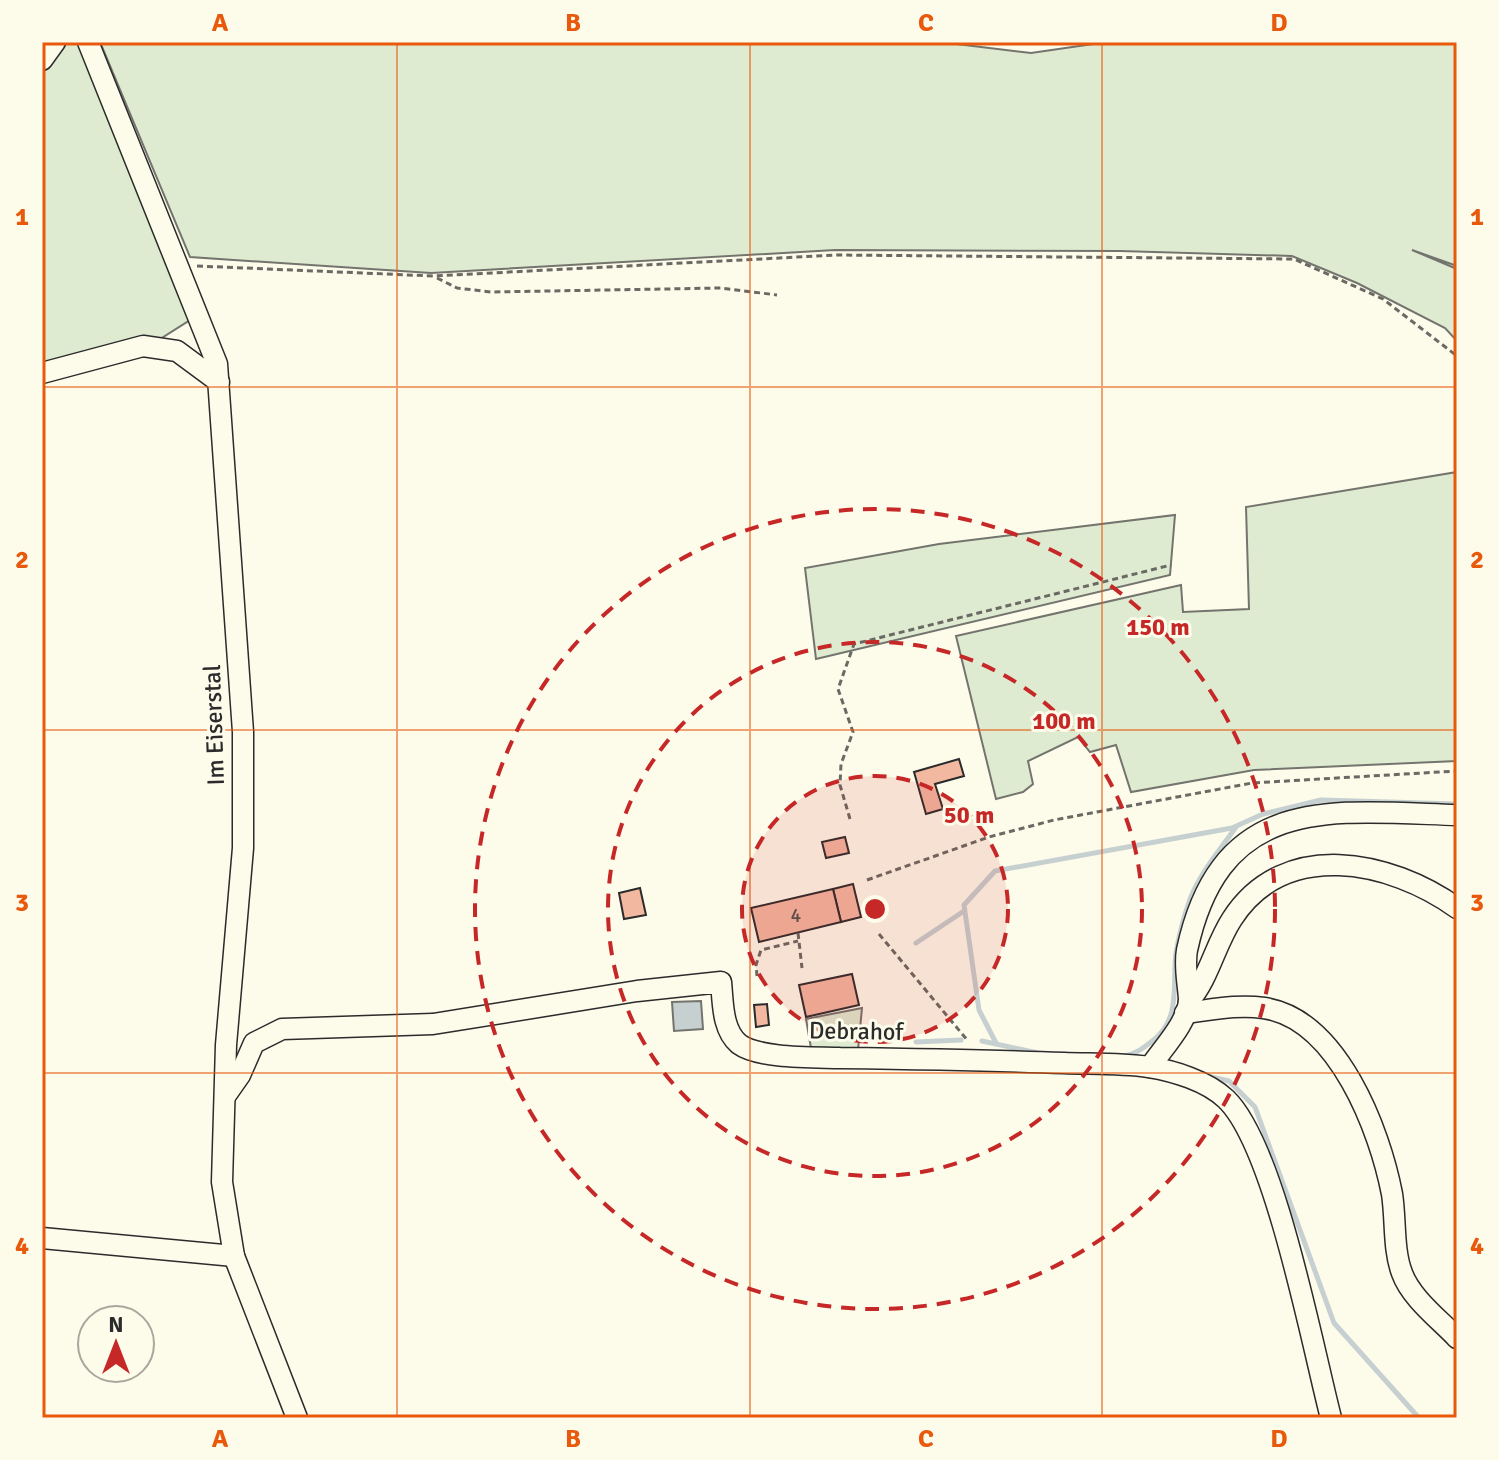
<svg xmlns="http://www.w3.org/2000/svg" width="1499" height="1460" font-family="Signika,sans-serif">
<style>
.green{fill:#deebd1;stroke:#74746e;stroke-width:2}
.water{fill:#c7d0d0;stroke:#74746e;stroke-width:2}
.lines{fill:none;stroke-linecap:round;stroke-linejoin:round}
.stream{stroke:#c7d0d0;stroke-width:5}
.building{fill:#f2b8a0;stroke:#2b2b2b;stroke-width:2}
.minor-casing{stroke:#2b2b2b;stroke-width:23}
.path{stroke:#6a6964;stroke-width:3;stroke-dasharray:6 4;stroke-linecap:butt}
.minor{stroke:#fdfbea;stroke-width:20}
.grid{fill:none;stroke:#e8590c;stroke-width:2;stroke-opacity:0.55}
.ring{fill:none;stroke:#c62828;stroke-width:4;stroke-dasharray:14 10}
.labels{text-anchor:middle;stroke-width:6;stroke-linejoin:round;paint-order:stroke}
.number-label{font-size:20px;fill:#5d4e48}
.street-label{font-size:24px;fill:#2b2b2b;stroke:#fdfbea}
.centre{fill:#c62828;stroke:#fdfbea;stroke-width:4}
.ring-label{font-size:24px;text-anchor:middle;font-weight:bold;fill:#c62828;stroke:#fdfbea;stroke-width:6;stroke-linejoin:round;paint-order:stroke}
.neatline{fill:none;stroke:#e8590c;stroke-width:3}
.grid-label{font-size:26px;text-anchor:middle;font-weight:bold;fill:#e8590c}
</style>
<rect width="100%" height="100%" fill="#fdfbea"/>
<!-- green -->
<g class="green">
<path d="M50 42H79L190 320 160 339 42 369V49Z"/>
<path d="M100 42H940L1031 53 1107 42H1457V266L1412 250 1457 269V341L1445 328 1357 283 1292 256 1120 251 835 250 431 273 190 257Z"/>
<path d="M1457 472V761L1254 770 1131 792 1116 745 1090 752 1078 737 1028 761 1033 784 1023 792 996 799 956 636 1181 585 1183 612 1249 609 1246 507Z"/>
<path d="M1175 515 1170 575 816 659 805 568 939 544Z"/>
<path d="M862 1008 858 1050 811 1048 806 1019Z"/>
</g>
<!-- water -->
<path class="water" d="M701 1001 703 1029 674 1031 672 1002Z"/>
<g class="lines">
<!-- stream -->
<g class="stream">
<path d="M916 943 964 911"/>
<path d="M982 1041 1038 1053"/>
<path d="M916 1042 961 1040"/>
<path d="M996 1043 979 1010 964 905 995 871 1232 828 1263 814 1321 800 1457 804"/>
<path d="M1124 1056C1135 1054 1142 1049 1151 1042 1182 1020 1172 985 1176 953 1179 935 1184 916 1190 899 1200 873 1220 850 1236 827"/>
<path d="M1207 1076 1229 1081 1255 1107 1334 1323 1419 1418"/>
</g>
</g>
<!-- building -->
<g class="building">
<path d="M959 759 964 776 935 784 943 809 926 814 914 772Z"/>
<path d="M845 837 849 853 826 858 822 842Z"/>
<path d="M853 884 861 917 841 922 833 889Z"/>
<path d="M640 888 646 915 624 919 619 893Z"/>
<path d="M833 889 841 922 759 942 751 908Z"/>
<path d="M852 974 859 1005 806 1017 799 985Z"/>
<path d="M767 1004 769 1025 756 1027 754 1005Z"/>
</g>
<g class="lines">
<defs>
<g id="minor">
<path d="M88 42 217 364 243 732V848L226 1045 222 1182 234 1256 297 1418"/>
<path d="M42 60 55 42"/>
<path d="M42 373 143 346 177 351 219 382"/>
<path d="M1189 1001C1209 978 1215 945 1232 919 1284 838 1390 860 1457 908"/>
<path d="M1185 1013C1211 1010 1237 1004 1264 1008 1338 1019 1380 1131 1392 1194 1396 1219 1393 1250 1402 1273 1411 1298 1439 1319 1457 1338"/>
<path d="M1150 1067C1162 1049 1189 1021 1189 999 1188 983 1184 966 1187 950 1221 793 1330 811 1457 815"/>
<path d="M226 1095 240 1075 254 1043 282 1029 433 1024 637 991 721 982C723 1002 722 1030 739 1044 759 1059 816 1057 840 1058 915 1059 990 1060 1064 1063 1092 1064 1121 1063 1149 1067 1174 1071 1207 1081 1226 1099 1275 1146 1312 1345 1331 1418"/>
<path d="M42 1238 234 1256"/>
</g>
</defs>
<!-- minor casing -->
<use href="#minor" class="minor-casing"/>
<!-- path -->
<g class="path">
<path d="M197 266 433 276 837 255 1294 259 1383 299 1457 356"/>
<path d="M437 278 457 288 491 292 721 288 777 295"/>
<path d="M850 819 840 785 841 764 853 732 838 689 854 644 1171 565"/>
<path d="M867 880 989 837 1054 820 1252 783 1457 771"/>
<path d="M798 933 802 968"/>
<path d="M879 934 968 1041"/>
<path d="M757 976 756 965 761 950 798 941"/>
</g>
<!-- minor -->
<use href="#minor" class="minor"/>
</g>
<!-- grid -->
<path class="grid" d="M397 42V1418M750 42V1418M1102 42V1418M42 387H1457M42 730H1457M42 1073H1457"/>
<!-- distance rings -->
<circle cx="875" cy="909" r="133" fill="#c62828" fill-opacity=".12"/>
<g class="ring">
<circle cx="875" cy="909" r="133"/>
<circle cx="875" cy="909" r="267"/>
<circle cx="875" cy="909" r="400"/>
</g>
<g class="labels">
<!-- number labels -->
<g class="number-label">
<text x="796" y="922">4</text>
</g>
<!-- street labels -->
<g class="street-label">
<text transform="translate(214 725) rotate(-92)" y="8">Im Eiserstal</text>
<text transform="translate(856 1031) rotate(1)" y="8">Debrahof</text>
</g>
</g>
<circle cx="875" cy="909" r="12" class="centre"/>
<g class="ring-label">
<text x="1158" y="635">150 m</text>
<text x="1064" y="729">100 m</text>
<text x="969" y="823">50 m</text>
</g>
<!-- border -->
<rect width="1499" height="1460" fill="none" stroke="#fdfbea" stroke-width="88"/>
<!-- north arrow -->
<g transform="translate(116 1344)"><circle r="38" fill="#fdfbea" stroke="#a9a89e" stroke-width="2"/>
<path d="M0-6L14 30L0 20L-14 30Z" fill="#c62828"/>
<text y="-12" font-size="22" font-weight="bold" text-anchor="middle" fill="#2b2b2b">N</text>
</g>
<rect x="44" y="44" width="1411" height="1372" class="neatline"/>
<g class="grid-label">
<text x="220" y="31">A</text>
<text x="573" y="31">B</text>
<text x="926" y="31">C</text>
<text x="1279" y="31">D</text>
<text x="22" y="225">1</text>
<text x="1477" y="225">1</text>
<text x="22" y="568">2</text>
<text x="1477" y="568">2</text>
<text x="22" y="911">3</text>
<text x="1477" y="911">3</text>
<text x="22" y="1254">4</text>
<text x="1477" y="1254">4</text>
<text x="220" y="1447">A</text>
<text x="573" y="1447">B</text>
<text x="926" y="1447">C</text>
<text x="1279" y="1447">D</text>
</g>
</svg>
